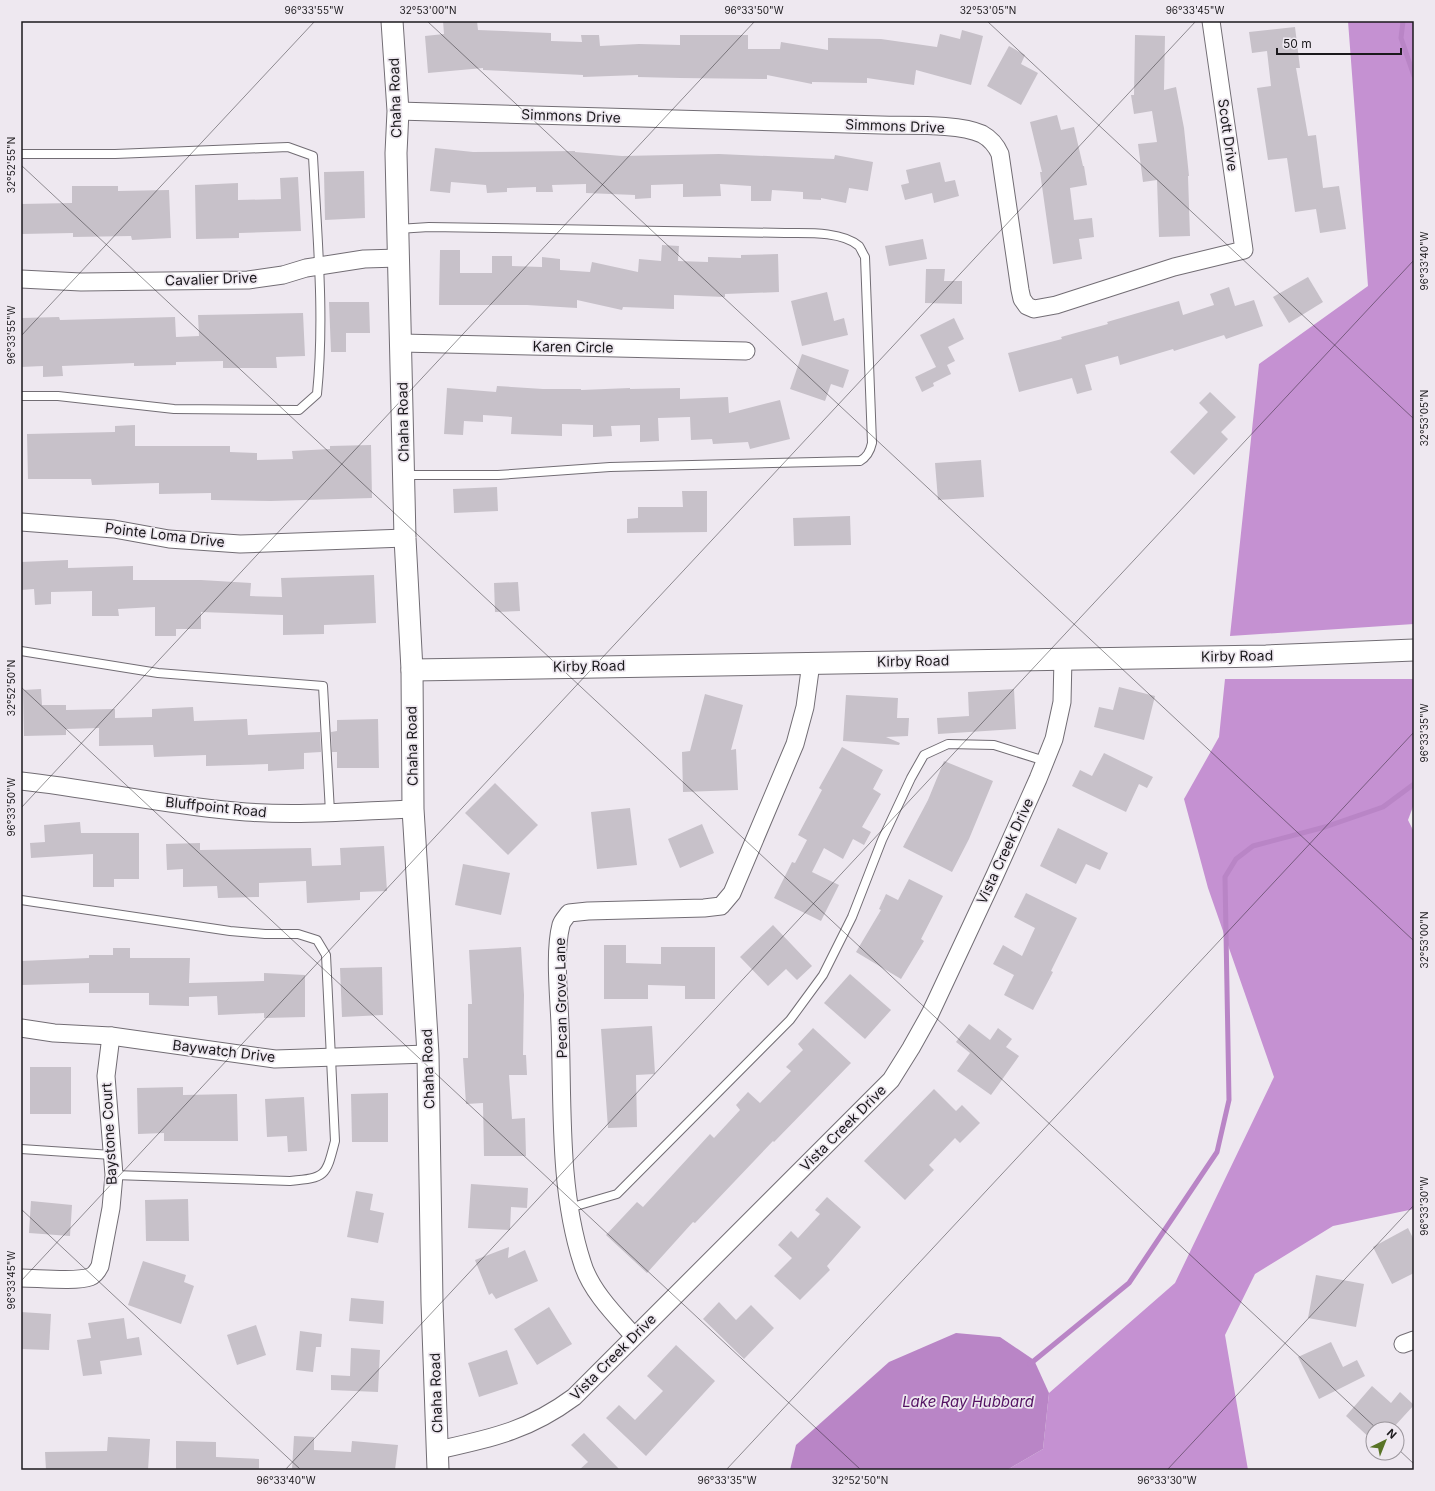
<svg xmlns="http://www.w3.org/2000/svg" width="1435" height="1491" font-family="Inter,sans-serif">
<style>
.forest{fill:#c591d2}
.water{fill:#b985c6}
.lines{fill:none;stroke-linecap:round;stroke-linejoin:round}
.stream{stroke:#b985c6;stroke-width:5}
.building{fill:#c7c1c9}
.service-casing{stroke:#726d74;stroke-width:10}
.minor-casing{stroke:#726d74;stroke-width:19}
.tertiary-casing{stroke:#726d74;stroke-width:23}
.service{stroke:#fff;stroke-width:8}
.minor{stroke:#fff;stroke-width:17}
.tertiary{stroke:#fff;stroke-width:21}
.ticks{fill:none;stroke:#1b191c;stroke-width:1;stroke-opacity:0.45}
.labels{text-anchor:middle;stroke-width:3.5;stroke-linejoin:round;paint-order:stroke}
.street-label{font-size:14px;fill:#1b191c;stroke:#eee8f0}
.water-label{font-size:15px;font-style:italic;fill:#531262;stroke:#eee8f0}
.neatline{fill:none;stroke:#1b191c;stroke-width:1.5}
.ticks-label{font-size:10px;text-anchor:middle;fill:#1b191c}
</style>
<rect width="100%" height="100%" fill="#eee8f0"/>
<!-- forest -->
<g class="forest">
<path d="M1348 21H1414V624L1230 636 1259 364 1368 286Z"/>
<path d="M1225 679H1414V804L1408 820 1414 832V1209L1333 1226 1255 1274 1225 1335 1248 1470H1007L1043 1449 1049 1393 1175 1283 1274 1077 1208 888 1184 799 1219 737Z"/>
</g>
<!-- water -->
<path class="water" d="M956 1333 1000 1337 1034 1360 1049 1393 1043 1449 1007 1470H790L796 1445 889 1362Z"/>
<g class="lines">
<!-- stream -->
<g class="stream">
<path d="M1403 21 1401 38 1414 76"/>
<path d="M1030 1364 1129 1283 1217 1152 1229 1100 1225 877 1236 859 1253 846 1325 827 1383 807 1414 784"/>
</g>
</g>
<!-- building -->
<g class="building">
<path d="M443 21H477L478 30 551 33V41L582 42 581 35H599L600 46 639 44 680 45V35H748V49H780L781 42 828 50V38L881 39 937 47 940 34 960 39 962 30 983 36 971 85 916 70 914 85 867 78V83L812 82V84L767 75V79L680 78 638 77V75L583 77V75L483 70V68L428 73 425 36 444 34Z"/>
<path d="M1295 27 1300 68H1296L1308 136 1316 135 1323 188 1339 186 1346 229 1320 233 1316 209 1295 212 1287 158 1268 160 1257 88 1271 86 1267 51 1252 53 1249 32Z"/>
<path d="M1135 35 1165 36 1164 90 1176 87 1184 128 1189 176H1188L1190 236 1159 237 1157 180 1143 182 1138 144 1157 142 1152 111 1134 114 1131 95H1134Z"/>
<path d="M1009 46 1025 55 1021 64 1038 73 1021 105 987 86Z"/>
<path d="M1057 115 1061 130 1074 127 1083 166H1084L1087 185 1070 188 1074 220 1092 218 1094 237 1079 239 1082 259 1053 264 1040 172H1042L1030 122Z"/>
<path d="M435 148 473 152 575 151V152L622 156 719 154 834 159 835 155 873 162 868 191 849 188 846 203 821 198V200L803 199V192L772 190 771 201H751V186L720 184 721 196 683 197V184L651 185V198L635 199V195L586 193V184L552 185 553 192H536V187L507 188V192L487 193 486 185 451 182 450 193 430 191Z"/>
<path d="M940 162 945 182 955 180 959 196 934 203 932 193 905 200 901 185 909 183 906 170Z"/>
<path d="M364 171 365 218 325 220 324 172Z"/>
<path d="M298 177 301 231 239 233V238L196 239 195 185 238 183V200L281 199 280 178Z"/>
<path d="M72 186H118V191L169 190 171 238 132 240 131 236 73 237V233L21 234V204L72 203Z"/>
<path d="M923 239 927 259 889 266 885 246Z"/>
<path d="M662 245 679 246 678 261 708 262V257L741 258V255L778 254 779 292 725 294V297L674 295V309L623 307 622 310 577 300V308L527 305H439L440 250H460V273H492V256H512V266L542 267V257L560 259V270L590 272 592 262 638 272 639 259 661 261Z"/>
<path d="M926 269H945L944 281H962V304L925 303Z"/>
<path d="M1308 277 1323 302 1289 323 1273 297Z"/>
<path d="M1229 287 1235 306 1254 300 1263 326 1226 339 1224 335 1174 351 1173 349 1120 365 1118 356 1085 365 1092 390 1077 394 1072 378 1019 392 1008 353 1062 339 1061 337 1108 324 1107 322 1179 301 1183 315 1214 305 1210 294Z"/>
<path d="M827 292 834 321 844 318 848 335 802 346 791 301Z"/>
<path d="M329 302H369L370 333H346V352H331Z"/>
<path d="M303 313 305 356 276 357 277 368H223V361L176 362V365L134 366V363L62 366 63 376 43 377V366L21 367V318L59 317 60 320 175 317 176 337 199 336 198 315Z"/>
<path d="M954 318 964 339 948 347 955 361 947 365 951 374 933 383 934 386 922 392 915 377 936 367 920 335Z"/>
<path d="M802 354 849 370 843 388 831 384 825 401 790 389Z"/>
<path d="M497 386 543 389H581V390L630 388V389L680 388V399L728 397 729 413 780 400 790 439 750 449 748 442 713 444 712 439 691 440 690 417 658 418 659 441 640 442V425L611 426 612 436 593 437V425L562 424V436L511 434 512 417 483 415V422L464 421 463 435 444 434 447 388 496 392Z"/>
<path d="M1210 392 1236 417 1221 432 1228 439 1194 475 1170 452 1208 412 1199 403Z"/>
<path d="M135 425V446H230V452L257 453V460L293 459 292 451 330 449V446L371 445 372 498 271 501 211 500V493L159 494V483L92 485 91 479H28L27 434 115 432V426Z"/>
<path d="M981 460 984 497 938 500 935 463Z"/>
<path d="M497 487 498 511 454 513 453 489Z"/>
<path d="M682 491H707V532L627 533V519L638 518V507H683Z"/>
<path d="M850 516 851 545 794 546 793 518Z"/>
<path d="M68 560V568L133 566V580H201L251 583 250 596 282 597 281 578 374 575 376 623 324 625V634L283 635V615L201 612V629H176V636H155V607L118 609 119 616H92V591L51 592V604L35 605 34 589 21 590V562Z"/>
<path d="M518 582 520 611 495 612 494 583Z"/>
<path d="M1119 687 1155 696 1144 740 1094 727 1099 707 1113 710Z"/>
<path d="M41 689 42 705H66V710L115 709V718L152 717V709L193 707 194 721 247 719 248 735 320 732 321 752 304 753V769L268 771V764L206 766V755L154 757 153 745 99 746V728L66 729V735L24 736 23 690Z"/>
<path d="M1014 689 1016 729 938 734 937 718 969 716 968 692Z"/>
<path d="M705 694 743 705 731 750 736 749 738 790 683 792 682 752 690 751Z"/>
<path d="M846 695 898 698 897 718H909L908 736 886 737 900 743 899 745 843 741Z"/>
<path d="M378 719 379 768H337V752H332L331 732 337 731V720Z"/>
<path d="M842 747 883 770 873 789 881 794 862 827 871 832 864 845 853 839 843 859 824 848 812 872 839 885 821 921 774 898 792 862 795 863 807 840 798 835 822 790 819 788Z"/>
<path d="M1104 753 1153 777 1147 788 1139 784 1126 812 1072 786 1080 770 1092 776Z"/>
<path d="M944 761 993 781 969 839 952 872 903 847 928 800Z"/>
<path d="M495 783 538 825 508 855 465 813Z"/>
<path d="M630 808 637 865 597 869 591 812Z"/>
<path d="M80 822 81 833H139V879H114V887H93V854L31 858 30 843 45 842 44 825Z"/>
<path d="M702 824 714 853 680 868 668 839Z"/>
<path d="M1058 828 1108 853 1100 870 1086 864 1076 884 1040 866Z"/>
<path d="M200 843V850L311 848 312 866 341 865 340 848 384 846 387 891 360 892V900L307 903 306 881 259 883V897L218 898 217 886 183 887V869L167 870 166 844Z"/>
<path d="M463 864 510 873 501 915 455 905Z"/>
<path d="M909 879 943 896 921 939 924 941 901 979 856 952 881 910 879 909 886 894 898 900Z"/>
<path d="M1026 893 1077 918 1051 971 1053 972 1033 1010 1004 995 1014 975 993 964 1003 945 1022 956 1035 928 1014 917Z"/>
<path d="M773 925 812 966 797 980 786 969 768 986 740 957Z"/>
<path d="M604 945H626V963L661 964V947H715V999H685V986L648 985V999H604Z"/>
<path d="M521 947 524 995 523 1055H526L527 1075H509L512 1119 525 1118 526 1156H484L483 1103 466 1104 463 1058H468V1004H472L469 950Z"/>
<path d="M113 948H130V958H190L189 983 264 981V973L305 975V1017L264 1018V1013L218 1015 217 996 189 997V1006L149 1005V993H89V983L22 985 21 961 89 958V955H113Z"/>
<path d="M382 967 383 1015 342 1017 340 968Z"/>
<path d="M850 974 891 1010 865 1039 824 1003Z"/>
<path d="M969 1024 990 1040 998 1028 1012 1039 1006 1047 1019 1056 991 1095 957 1071 970 1053 956 1042Z"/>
<path d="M652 1026 655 1074 636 1075 637 1127 608 1128 601 1029Z"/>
<path d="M813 1028 851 1063 774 1142 773 1141 695 1223 693 1222 647 1273 606 1235 637 1202 643 1207 710 1134 714 1138 740 1110 736 1105 748 1092 760 1103 791 1071 786 1067 803 1050 798 1044Z"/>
<rect x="30" y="1067" width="41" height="47"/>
<path d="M183 1087V1095L237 1094 238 1141H164V1133L138 1134 137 1088Z"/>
<path d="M934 1089 956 1111 962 1105 980 1123 960 1143 955 1138 929 1165 934 1170 905 1200 864 1161Z"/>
<path d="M388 1093V1142H352L351 1094Z"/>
<path d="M304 1097 307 1151 288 1152 287 1136 267 1137 265 1099Z"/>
<path d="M471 1184 528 1188 527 1208 511 1207 510 1230 468 1228Z"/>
<path d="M356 1191 373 1194 370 1210 384 1213 378 1243 347 1237Z"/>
<path d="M827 1197 861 1227 827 1266 830 1270 800 1300 774 1276 792 1258 778 1245 791 1231 798 1238 820 1214 815 1210Z"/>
<path d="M188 1199 189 1241H146L145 1200Z"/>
<path d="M31 1201 72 1205 70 1236 29 1233Z"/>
<path d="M1408 1228 1414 1240V1273L1392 1284 1373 1247Z"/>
<path d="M509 1247 508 1258 525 1250 538 1281 496 1299 492 1293 489 1295 475 1260Z"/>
<path d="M143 1261 186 1275 184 1282 194 1286 181 1324 128 1305Z"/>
<path d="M1316 1275 1364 1284 1356 1327 1308 1318Z"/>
<path d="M351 1298 384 1301 383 1324 349 1321Z"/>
<path d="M719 1302 736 1320 751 1305 774 1328 744 1359 703 1319Z"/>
<path d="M549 1307 572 1344 537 1365 514 1329Z"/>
<path d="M21 1312 51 1314 49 1350 21 1349Z"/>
<path d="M124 1318 127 1339 139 1337 142 1355 100 1361 102 1374 83 1376 77 1340 91 1338 88 1323Z"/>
<path d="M256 1325 266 1355 237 1365 227 1335Z"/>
<path d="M300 1331 322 1334 321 1347H316L313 1372 296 1370Z"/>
<path d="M1331 1342 1343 1367 1357 1360 1365 1376 1319 1399 1298 1357Z"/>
<path d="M676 1345 715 1381 646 1456 606 1418 619 1405 635 1420 663 1391 647 1376Z"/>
<path d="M351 1348 380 1350 378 1392 331 1390V1375L350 1376Z"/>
<path d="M507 1350 518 1384 479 1397 468 1363Z"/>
<path d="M1372 1386 1391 1403 1400 1392 1414 1405 1392 1429H1373V1441L1346 1416Z"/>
<path d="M584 1433 620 1470H579L588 1462 571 1445Z"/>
<path d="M294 1436 314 1437V1450L351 1452 352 1441 398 1445 395 1470H292Z"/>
<path d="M108 1437 150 1439 148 1470H46L45 1452 107 1451Z"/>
<path d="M176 1441 216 1442V1457L259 1459V1470H176Z"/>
</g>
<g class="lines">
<defs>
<g id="service">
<path d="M21 154H115L288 147 313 156C317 235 325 315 317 394L299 410 174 409 58 396H21"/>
<path d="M398 229 429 227 785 233C806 233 842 231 859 246 861 249 863 254 865 257L872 443C870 452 867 457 860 461L610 467 498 475H405"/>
<path d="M21 651 158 673 323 686 330 812"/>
<path d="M21 900 230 931 265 934H298L317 940 326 955 335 1141C326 1176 326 1178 290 1181L114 1175"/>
<path d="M21 1149 112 1155"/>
<path d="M569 1208 617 1194 790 1020 823 975 852 917 882 840 911 778 924 755 948 744 994 745 1045 761"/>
</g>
<g id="minor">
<path d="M398 111 881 125C908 126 958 123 982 134 991 139 996 145 1000 154L1020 290 1022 299 1027 306 1034 309 1056 305 1174 267 1244 250 1211 21"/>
<path d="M21 279 81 282 248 280 283 275 306 268 364 259 399 258"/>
<path d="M401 343 746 351"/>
<path d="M21 522 114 529 169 539 240 544 405 538"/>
<path d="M21 781C96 789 171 807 246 812 302 816 358 811 413 809"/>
<path d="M21 1028 54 1033 111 1036 275 1059 428 1054"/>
<path d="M21 1278C37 1278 77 1282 90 1277 95 1275 98 1270 100 1266L111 1208 114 1175 106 1076 111 1036"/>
<path d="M634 1336C615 1315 590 1290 582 1262 558 1188 563 1102 560 1025 559 997 554 952 561 925 562 921 566 917 569 913L588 911 704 908 721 906 732 893 795 744 805 707 811 663"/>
<path d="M1403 1344 1414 1340"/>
<path d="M438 1450C492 1438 528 1431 574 1397L891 1080 911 1048 930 1014 995 875 1038 779 1054 739 1062 702 1063 658"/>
</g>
<g id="tertiary">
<path d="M392 21 398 111 396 153 405 538 412 670 413 809 428 1054 432 1302 438 1470"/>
<path d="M412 670 1266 656 1414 650"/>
</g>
</defs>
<!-- service casing -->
<use href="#service" class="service-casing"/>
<!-- minor casing -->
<use href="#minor" class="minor-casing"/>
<!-- tertiary casing -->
<use href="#tertiary" class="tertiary-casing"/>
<!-- service -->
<use href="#service" class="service"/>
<!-- minor -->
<use href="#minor" class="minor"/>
<!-- tertiary -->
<use href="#tertiary" class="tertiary"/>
</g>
<!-- ticks -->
<path class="ticks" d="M427 21 1414 941M987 21 1414 419M21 165 1377 1429M21 336 315 21M21 687 861 1470M21 808 755 21M21 1209 301 1470M21 1281 1196 21M1397 1448 1414 1464M285 1470 1414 260M726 1470 1414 732M1167 1470 1414 1205"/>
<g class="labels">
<!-- street labels -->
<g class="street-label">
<text transform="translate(395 98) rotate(-92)" y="5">Chaha Road</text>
<text transform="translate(571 116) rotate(2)" y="5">Simmons Drive</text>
<text transform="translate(895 126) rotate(2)" y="5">Simmons Drive</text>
<text transform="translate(1228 135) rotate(82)" y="5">Scott Drive</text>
<text transform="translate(211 279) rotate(-2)" y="5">Cavalier Drive</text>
<text transform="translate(573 347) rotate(1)" y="5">Karen Circle</text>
<text transform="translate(403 422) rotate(-91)" y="5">Chaha Road</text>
<text transform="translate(165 535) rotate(7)" y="5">Pointe Loma Drive</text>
<text transform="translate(1237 656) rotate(-1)" y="5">Kirby Road</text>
<text transform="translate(913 661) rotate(-1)" y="5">Kirby Road</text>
<text transform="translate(589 666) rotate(-1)" y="5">Kirby Road</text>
<text transform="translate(412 746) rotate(-91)" y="5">Chaha Road</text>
<text transform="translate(216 807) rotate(6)" y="5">Bluffpoint Road</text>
<text transform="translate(1005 851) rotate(-65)" y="5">Vista Creek Drive</text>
<text transform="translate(561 998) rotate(-91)" y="5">Pecan Grove Lane</text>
<text transform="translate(224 1051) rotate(7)" y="5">Baywatch Drive</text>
<text transform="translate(428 1069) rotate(-92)" y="5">Chaha Road</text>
<text transform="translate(843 1128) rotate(-45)" y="5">Vista Creek Drive</text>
<text transform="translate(109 1134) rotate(-93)" y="5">Baystone Court</text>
<text transform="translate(613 1357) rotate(-45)" y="5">Vista Creek Drive</text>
<text transform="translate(436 1393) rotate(-92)" y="5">Chaha Road</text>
</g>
<!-- water labels -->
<g class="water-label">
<text x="968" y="1407">Lake Ray Hubbard</text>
</g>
</g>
<!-- border -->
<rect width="1435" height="1491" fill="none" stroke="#eee8f0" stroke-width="44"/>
<!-- north arrow -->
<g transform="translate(1385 1441) rotate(43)"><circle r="19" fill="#eee8f0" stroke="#9a959b"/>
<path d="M0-3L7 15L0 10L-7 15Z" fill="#587326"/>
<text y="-6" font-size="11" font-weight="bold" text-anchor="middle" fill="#1b191c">N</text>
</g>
<!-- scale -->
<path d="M1277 48v6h124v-6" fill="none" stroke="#1b191c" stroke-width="2"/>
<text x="1283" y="48" font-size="12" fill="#1b191c" stroke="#eee8f0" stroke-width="3" paint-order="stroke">50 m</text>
<rect x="22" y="22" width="1391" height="1447" class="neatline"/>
<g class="ticks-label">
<text x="314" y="14">96°33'55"W</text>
<text x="428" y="14">32°53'00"N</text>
<text x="754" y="14">96°33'50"W</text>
<text x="988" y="14">32°53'05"N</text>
<text x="1195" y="14">96°33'45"W</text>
<text transform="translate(11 165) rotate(-90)" y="4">32°52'55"N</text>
<text transform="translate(1424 261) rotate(-90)" y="4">96°33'40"W</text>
<text transform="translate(11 335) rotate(-90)" y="4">96°33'55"W</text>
<text transform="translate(1424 418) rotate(-90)" y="4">32°53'05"N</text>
<text transform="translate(11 688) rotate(-90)" y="4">32°52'50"N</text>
<text transform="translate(1424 733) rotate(-90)" y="4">96°33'35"W</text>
<text transform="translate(11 807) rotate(-90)" y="4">96°33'50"W</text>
<text transform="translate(1424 940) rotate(-90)" y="4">32°53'00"N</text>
<text transform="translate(1424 1206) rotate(-90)" y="4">96°33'30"W</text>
<text transform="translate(11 1280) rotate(-90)" y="4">96°33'45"W</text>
<text x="286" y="1484">96°33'40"W</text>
<text x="727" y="1484">96°33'35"W</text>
<text x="860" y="1484">32°52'50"N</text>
<text x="1167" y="1484">96°33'30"W</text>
</g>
</svg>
